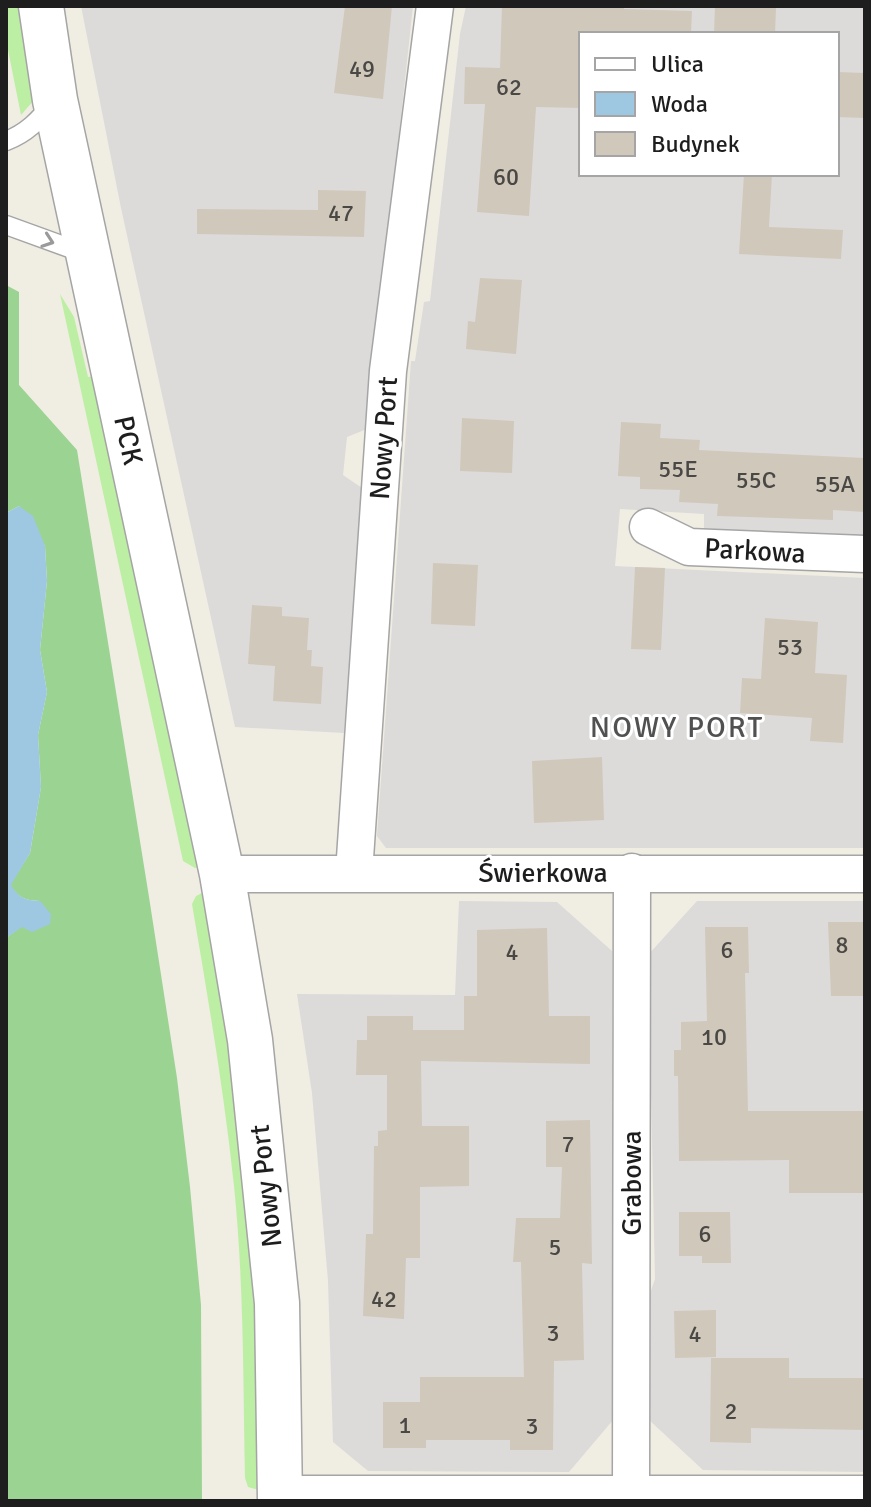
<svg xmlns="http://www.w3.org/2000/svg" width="871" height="1507" font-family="Signika,sans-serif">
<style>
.residential{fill:#dcdbda;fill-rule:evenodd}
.grass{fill:#bcefa3}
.forest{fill:#9bd393}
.water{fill:#9ec8e2}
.building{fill:#d0c8bb}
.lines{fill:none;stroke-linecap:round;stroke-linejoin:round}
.service-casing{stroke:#a5a5a5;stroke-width:21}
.minor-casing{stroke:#a5a5a5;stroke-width:39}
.tertiary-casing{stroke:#a5a5a5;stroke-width:47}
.service{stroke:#fff;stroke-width:18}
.minor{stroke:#fff;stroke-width:36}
.tertiary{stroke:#fff;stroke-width:44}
.oneway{stroke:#9a9a9a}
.labels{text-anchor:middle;stroke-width:6;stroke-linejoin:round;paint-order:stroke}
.number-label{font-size:24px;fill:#4a4845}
.street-label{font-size:28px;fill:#1e1e1e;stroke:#fff}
.neighbourhood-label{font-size:30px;letter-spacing:2px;fill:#515151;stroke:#fff}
</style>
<rect width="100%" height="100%" fill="#f0ede2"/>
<!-- residential -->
<g class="residential">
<path d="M81 6H413L367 429 347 437 343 475 362 488 344 733 235 727 121 208Z"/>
<path d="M466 6H865V539L704 531V514L620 509 615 566 865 578V848H386L377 836 411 361H415L424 302 430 301 460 34ZM581 34H837V174H581Z"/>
<path d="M459 901 557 902 612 951 613 1420 569 1472 368 1471 333 1442 328 1281 312 1093 297 994 455 995Z"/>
<path d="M697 901H865V1472L703 1470 648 1419 649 1296 655 1279 648 955Z"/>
</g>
<!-- grass -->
<g class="grass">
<path d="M6 6H20L34 100 21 115 6 40Z"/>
<path d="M60 294 74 317 88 377 98 376 203 866 195 868 183 861Z"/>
<path d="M208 890 253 1190 263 1491 248 1487 245 1478C243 1381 244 1283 234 1186 224 1091 208 998 192 904L196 896Z"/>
</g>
<!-- forest -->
<path class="forest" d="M6 285 19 292V385L77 450 149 897 177 1078 190 1187 201 1305 202 1501H6V938L22 926 40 901C24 900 19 898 10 885L30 853 41 787 38 735 47 692 40 650 47 581 45 546 19 506 6 513Z"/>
<!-- water -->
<path class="water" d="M19 506 33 516 45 546 47 581 40 650 47 692 38 735 41 787 30 853 11 885C19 898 24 900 40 901L51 914 50 924 32 932 22 927 6 938V513Z"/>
<!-- building -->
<g class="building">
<path d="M345 6H392L383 99 334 93Z"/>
<path d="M502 6H624V9L692 11 691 34H581V108L536 107 529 216 477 212 485 104H464L465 67 500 68Z"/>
<path d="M715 6 776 8 775 34H714Z"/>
<path d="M837 72 865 73V118L837 117Z"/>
<path d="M744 174H772L769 227 843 230 841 259 739 254Z"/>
<path d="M318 190 366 191 364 237 197 234V209L318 210Z"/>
<path d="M480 278 522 280 516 354 466 349 468 321 475 322Z"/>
<path d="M462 418 514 421 512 473 460 471Z"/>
<path d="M621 422 661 424 660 438 700 440 699 450 865 458V512L833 510V520L717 516 718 504 679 502 680 490 640 489V477L618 476Z"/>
<path d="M433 563 478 565 475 626 431 624Z"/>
<path d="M635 567 665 568 661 650 631 649Z"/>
<path d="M252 605 282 607V616L309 618 307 650H312L311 666 323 667 321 704 273 701 275 666 248 664Z"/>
<path d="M765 618 818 622 815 673 847 675 843 743 810 741 812 718 740 713 742 678 761 679Z"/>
<path d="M602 757 604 820 534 823 532 761Z"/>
<path d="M828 922H865V996H831Z"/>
<path d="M705 927H748L749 973H745L748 1111H865V1193H789V1160L679 1161 678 1076H674V1050H681V1022L707 1021Z"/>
<path d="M547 928 549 1016H590V1064L421 1061 422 1126H469V1186L420 1187V1258H406L404 1319 363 1316 366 1234H373L374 1146H378V1131L387 1130V1075H356L357 1040H367V1016H413V1030H464V996H477V930Z"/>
<path d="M590 1120 592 1264 582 1263 584 1360 554 1361 553 1450H510V1440H426V1448H383V1402H420V1377H524L521 1262H513L516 1218H560L562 1167H546V1121Z"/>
<path d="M679 1212H730L731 1263H702V1256H679Z"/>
<path d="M716 1310V1357L675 1358 674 1311Z"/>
<path d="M711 1358H789V1378H865V1430L751 1428V1443L710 1442Z"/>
</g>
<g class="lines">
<defs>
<g id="service">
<path d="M6 141C27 133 39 120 53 103"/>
<path d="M6 225 86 254"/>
</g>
<g id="minor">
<path d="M648 527 689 547 865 554"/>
<path d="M354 873 388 371 435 6"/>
<path d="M222 874H865"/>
<path d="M631 1493 632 872"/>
<path d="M280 1494H865"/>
</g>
<path id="tertiary" d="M41 6 55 100 222 874 250 1040 277 1303 280 1501"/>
</defs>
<!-- service casing -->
<use href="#service" class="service-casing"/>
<!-- minor casing -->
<use href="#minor" class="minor-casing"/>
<!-- tertiary casing -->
<use href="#tertiary" class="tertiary-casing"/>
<!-- service -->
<use href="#service" class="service"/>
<!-- minor -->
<use href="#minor" class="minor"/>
<!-- tertiary -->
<use href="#tertiary" class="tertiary"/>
</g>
<!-- one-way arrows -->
<defs><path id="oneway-chevron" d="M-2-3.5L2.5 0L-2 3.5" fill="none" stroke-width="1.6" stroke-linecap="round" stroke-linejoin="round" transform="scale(2)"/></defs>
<use class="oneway" href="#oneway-chevron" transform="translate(48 241) rotate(19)"/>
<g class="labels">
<!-- number labels -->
<g class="number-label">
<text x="362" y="77">49</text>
<text x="509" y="95">62</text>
<text x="506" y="185">60</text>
<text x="341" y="221">47</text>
<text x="678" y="477">55E</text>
<text x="756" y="488">55C</text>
<text x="835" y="492">55A</text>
<text x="790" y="655">53</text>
<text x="842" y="953">8</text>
<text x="727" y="958">6</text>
<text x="512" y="960">4</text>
<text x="714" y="1045">10</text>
<text x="568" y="1152">7</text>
<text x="705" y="1242">6</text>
<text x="555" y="1255">5</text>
<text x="384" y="1307">42</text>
<text x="553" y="1341">3</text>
<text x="695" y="1342">4</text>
<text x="731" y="1419">2</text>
<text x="405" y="1433">1</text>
<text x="532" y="1434">3</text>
</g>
<!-- street labels -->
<g class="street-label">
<text transform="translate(383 438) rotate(-86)" y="10">Nowy Port</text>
<text transform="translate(129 440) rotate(78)" y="10">PCK</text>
<text transform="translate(755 550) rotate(3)" y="10">Parkowa</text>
<text x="543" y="882">Świerkowa</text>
<text transform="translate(631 1183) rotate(-90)" y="10">Grabowa</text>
<text transform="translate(265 1186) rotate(-96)" y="10">Nowy Port</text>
</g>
<!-- neighbourhood labels -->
<g class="neighbourhood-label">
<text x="677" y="737">NOWY PORT</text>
</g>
</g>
<!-- border -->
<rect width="871" height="1507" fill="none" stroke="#1e1e1e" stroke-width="16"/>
<!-- legend -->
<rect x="579" y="32" width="260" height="144" fill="#ffffff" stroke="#a5a5a5" stroke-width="2"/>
<rect x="595" y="58" width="40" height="12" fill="#ffffff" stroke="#a5a5a5" stroke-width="2"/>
<text x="651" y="72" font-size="24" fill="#1e1e1e">Ulica</text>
<rect x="595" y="92" width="40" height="24" fill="#9ec8e2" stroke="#a5a5a5" stroke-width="2"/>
<text x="651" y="112" font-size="24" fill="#1e1e1e">Woda</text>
<rect x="595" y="132" width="40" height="24" fill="#d0c8bb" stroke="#a5a5a5" stroke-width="2"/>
<text x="651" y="152" font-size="24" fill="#1e1e1e">Budynek</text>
</svg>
